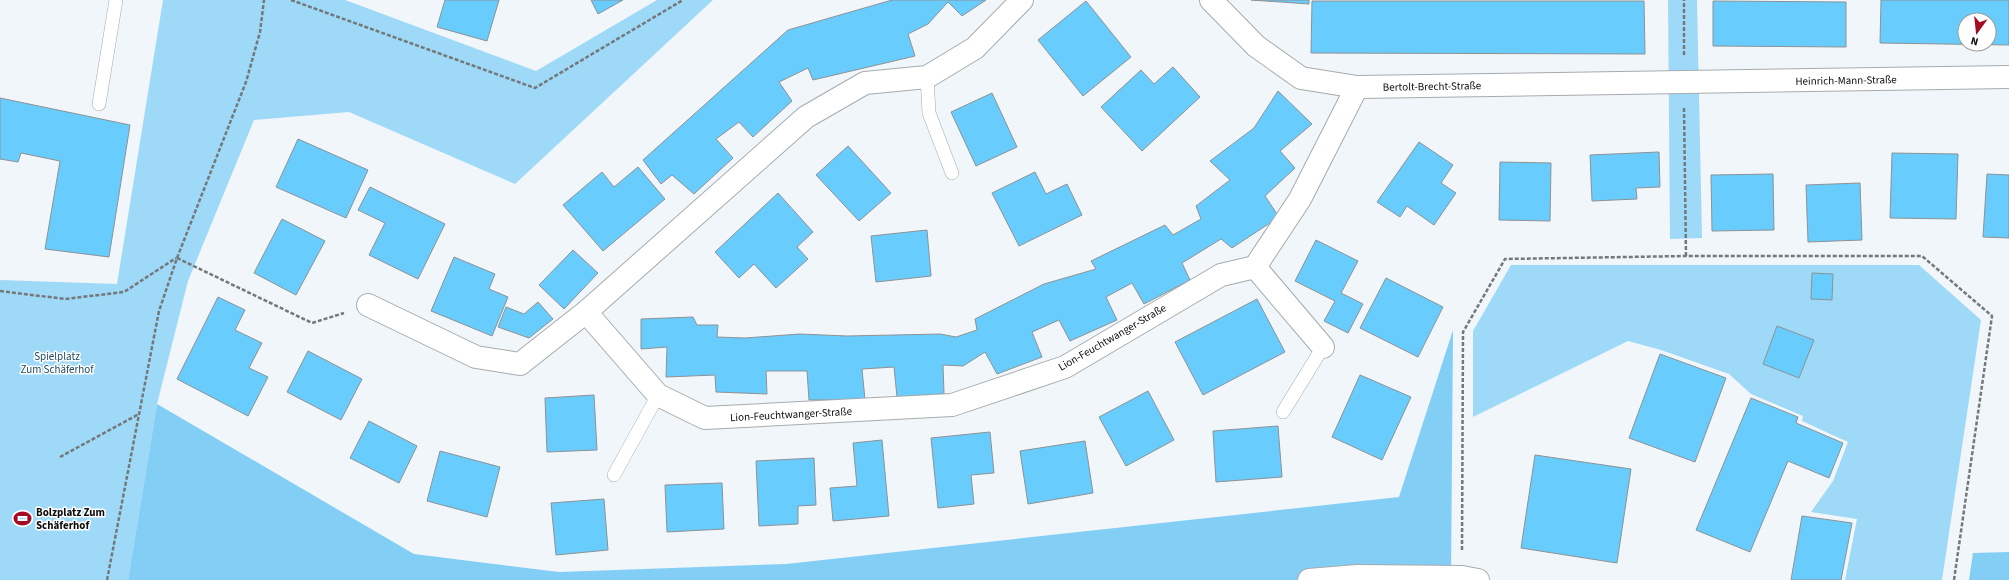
<svg xmlns="http://www.w3.org/2000/svg" width="2009" height="580" font-family="'Source Sans 3',sans-serif">
<style>
.green{fill:#9ed9f8}
.forest{fill:#83cef5}
.building{fill:#68ccfd;stroke:#8d9295;fill-rule:evenodd}
.lines{fill:none;stroke-linecap:round;stroke-linejoin:round}
.service-casing{stroke:#a6abae;stroke-width:14}
.minor-casing{stroke:#a6abae;stroke-width:24}
.path{stroke:#74787a;stroke-width:2.5;stroke-dasharray:4 2;stroke-linecap:butt}
.service{stroke:#fff;stroke-width:13}
.minor{stroke:#fff;stroke-width:22}
.labels{text-anchor:middle;stroke-width:3;stroke-linejoin:round;paint-order:stroke}
.street-label{font-size:11px;fill:#0b0d0e;stroke:#fff}
.park-label{font-size:11px;fill:#1f495e;stroke:#fff}
.poi-label{font-size:11px;font-weight:bold;fill:#0b0d0e;stroke:#fff;text-anchor:start}
</style>
<rect width="100%" height="100%" fill="#f1f6fa"/>
<!-- green -->
<g class="green">
<path d="M163 0H345L536 71 657 0H713L515 184 349 112 254 120 188 281 157 404 128 580H0V280L117 284Z"/>
<path d="M1668 0H1697L1702 238 1670 239Z"/>
<path d="M1511 265H1919L1981 320 1942 580H1845L1857 519 1811 512 1833 481 1848 442 1802 421 1803 416 1751 394 1729 374 1661 350 1628 341 1473 417V331Z"/>
</g>
<!-- forest -->
<g class="forest">
<path d="M1453 330 1451 580H128L157 404 414 554 559 572 786 564 1399 497Z"/>
<path d="M2009 552V580H1969L1973 553Z"/>
</g>
<!-- building -->
<g class="building">
<path d="M445 0H499L487 41 437 27Z"/>
<path d="M591 0H623L598 14Z"/>
<path d="M892 0H986L962 16 948 2 928 24 908 34 915 56 813 80 808 68 779 82 792 101 753 137 739 122 716 139 733 158 694 194 672 175 661 184 643 160 788 30Z"/>
<path d="M1251 0H1309V4Z"/>
<path d="M1881 0H2009V45L1880 43ZM1965 20H1989V44H1965Z"/>
<path d="M1086 1 1131 57 1083 96 1038 40Z"/>
<path d="M1312 1H1644L1645 54 1311 53Z"/>
<path d="M1713 1 1846 2V47L1713 46Z"/>
<path d="M1173 67 1200 97 1142 151 1101 107 1141 70 1154 84Z"/>
<path d="M1278 91 1312 124 1280 151 1295 168 1265 196 1279 217 1232 248 1221 239 1182 263 1190 280 1144 304 1132 283 1106 297 1117 320 1070 341 1059 320 1032 332 1042 357 997 374 985 352 963 366 943 365 944 394 897 397 894 367 862 369 865 400H809L807 371H766L767 394 716 392 715 375 666 377 667 347 641 349V319L693 317 697 325H718L717 337 745 338 800 334 847 336 940 334 956 337 977 330 975 319 1044 284 1096 269 1091 261 1165 225 1173 235 1201 219 1196 206 1230 180 1210 161 1254 128Z"/>
<path d="M992 93 1017 147 976 166 951 112Z"/>
<path d="M0 98 130 125 109 257 45 249 60 161 21 153 18 162 0 159Z"/>
<path d="M298 139 368 170 346 218 276 187Z"/>
<path d="M1419 142 1453 165 1441 183 1456 193 1434 225 1407 206 1400 217 1377 202Z"/>
<path d="M848 146 891 193 859 221 816 175Z"/>
<path d="M1659 152 1660 187 1636 188 1637 199 1592 201 1590 155Z"/>
<path d="M1892 153 1958 154 1956 219 1890 218Z"/>
<path d="M1500 162 1551 163 1550 221 1499 220Z"/>
<path d="M638 167 665 199 603 251 563 205 602 172 614 187Z"/>
<path d="M1035 172 1046 194 1067 184 1082 215 1019 246 992 193Z"/>
<path d="M1773 174 1774 230 1712 231 1711 175Z"/>
<path d="M1987 174 2009 175V238L1983 237Z"/>
<path d="M1860 183 1862 240 1808 242 1806 185Z"/>
<path d="M370 187 445 224 418 279 369 255 385 223 358 210Z"/>
<path d="M778 193 813 232 797 247 808 259 776 288 754 264 739 278 715 252Z"/>
<path d="M282 219 325 241 296 295 254 273Z"/>
<path d="M927 230 931 276 876 282 871 236Z"/>
<path d="M1316 240 1358 261 1341 293 1363 304 1348 333 1324 321 1335 301 1295 281Z"/>
<path d="M573 250 598 273 564 309 539 285Z"/>
<path d="M454 257 495 274 489 289 508 297 492 336 431 311Z"/>
<path d="M1812 273 1833 274 1832 300 1811 299Z"/>
<path d="M1386 278 1443 307 1418 357 1360 328Z"/>
<path d="M218 297 245 310 235 330 262 343 249 368 268 377 248 416 177 379Z"/>
<path d="M1257 299 1285 352 1203 395 1175 342Z"/>
<path d="M538 302 553 319 529 338 498 327 506 307 524 314Z"/>
<path d="M1777 326 1814 340 1799 378 1763 364Z"/>
<path d="M308 351 362 379 341 420 287 392Z"/>
<path d="M1660 354 1726 378 1695 462 1629 438Z"/>
<path d="M1360 375 1411 397 1382 460 1332 437Z"/>
<path d="M1148 391 1174 440 1126 466 1099 417Z"/>
<path d="M594 395 597 450 547 452 545 398Z"/>
<path d="M1751 398 1798 417 1796 423 1843 443 1829 478 1788 461 1750 552 1696 530Z"/>
<path d="M369 421 417 446 399 483 350 458Z"/>
<path d="M1278 426 1282 477 1216 482 1213 431Z"/>
<path d="M990 432 994 473 971 475 974 504 938 508 931 438Z"/>
<path d="M882 440 889 516 833 521 830 488 857 486 853 443Z"/>
<path d="M1085 441 1093 493 1028 504 1020 451Z"/>
<path d="M440 451 500 467 487 517 427 501Z"/>
<path d="M1535 455 1631 469 1617 563 1521 548Z"/>
<path d="M814 458 816 505 798 506V524L759 526 756 461Z"/>
<path d="M722 483 724 529 667 532 665 485Z"/>
<path d="M604 499 608 550 556 555 551 503Z"/>
<path d="M1802 516 1852 523 1841 580H1791Z"/>
</g>
<g class="lines">
<defs>
<g id="service">
<path d="M927 77 929 113 952 173"/>
<path d="M99 104 116 0"/>
<path d="M1283 412 1323 347"/>
<path d="M614 475 658 395"/>
</g>
<g id="minor">
<path d="M1211 0 1256 46 1301 78 1357 87 2009 77"/>
<path d="M1255 267 1323 347"/>
<path d="M368 305 476 357 520 364 586 312 806 117 865 83 927 77 975 48 1022 0"/>
<path d="M586 312 658 395 705 418 952 405 1065 367 1221 275 1255 267 1300 199 1357 87"/>
<path d="M1309 580 1357 576 1462 577 1478 580"/>
</g>
</defs>
<!-- service casing -->
<use href="#service" class="service-casing"/>
<!-- minor casing -->
<use href="#minor" class="minor-casing"/>
<!-- path -->
<g class="path">
<path d="M291 0 535 88 683 0"/>
<path d="M1684 55V0"/>
<path d="M1684 108 1686 256"/>
<path d="M177 258 312 323 344 313"/>
<path d="M0 291 65 299 124 292 176 258"/>
<path d="M60 457 139 414"/>
<path d="M1462 550 1463 332 1505 259 1686 256H1922L1992 316 1954 580"/>
<path d="M107 580 159 311 177 258 246 82 260 32 264 0"/>
</g>
<!-- service -->
<use href="#service" class="service"/>
<!-- minor -->
<use href="#minor" class="minor"/>
</g>
<!-- icons -->
<defs>
<symbol id="stadium-bare" viewBox="-9 -9 18 18"><path d="M0-5a6.5 5 0 1 0 0 10a6.5 5 0 1 0 0-10ZM-3.5-1.8h7v3.6h-7Z" fill="#a50b24" stroke="#fff" stroke-width="2.5" paint-order="stroke"/></symbol>
</defs>
<g fill-rule="evenodd">
<use href="#stadium-bare" x="10" y="506" width="25" height="25"/>
</g>
<g class="labels">
<!-- street labels -->
<g class="street-label">
<text transform="translate(1846 80) rotate(-1)" y="4">Heinrich-Mann-Straße</text>
<text transform="translate(1432 86) rotate(-1)" y="4">Bertolt-Brecht-Straße</text>
<text transform="translate(1112 337) rotate(-30)" y="4">Lion-Feuchtwanger-Straße</text>
<text transform="translate(791 414) rotate(-3)" y="4">Lion-Feuchtwanger-Straße</text>
</g>
<!-- park labels -->
<g class="park-label">
<text x="57" y="360">Spielplatz<tspan x="57" dy="13">Zum Schäferhof</tspan></text>
</g>
<!-- poi labels -->
<g class="poi-label">
<text x="36" y="516">Bolzplatz Zum<tspan x="36" dy="13">Schäferhof</tspan></text>
</g>
</g>
<!-- north arrow -->
<g transform="translate(1977 32) rotate(195)"><circle r="19" fill="#ffffff" stroke="#9d9e9f"/>
<path d="M0-3L7 15L0 10L-7 15Z" fill="#a50b24"/>
<text y="-6" font-size="11" font-weight="bold" text-anchor="middle" fill="#0b0d0e">N</text>
</g>
</svg>
